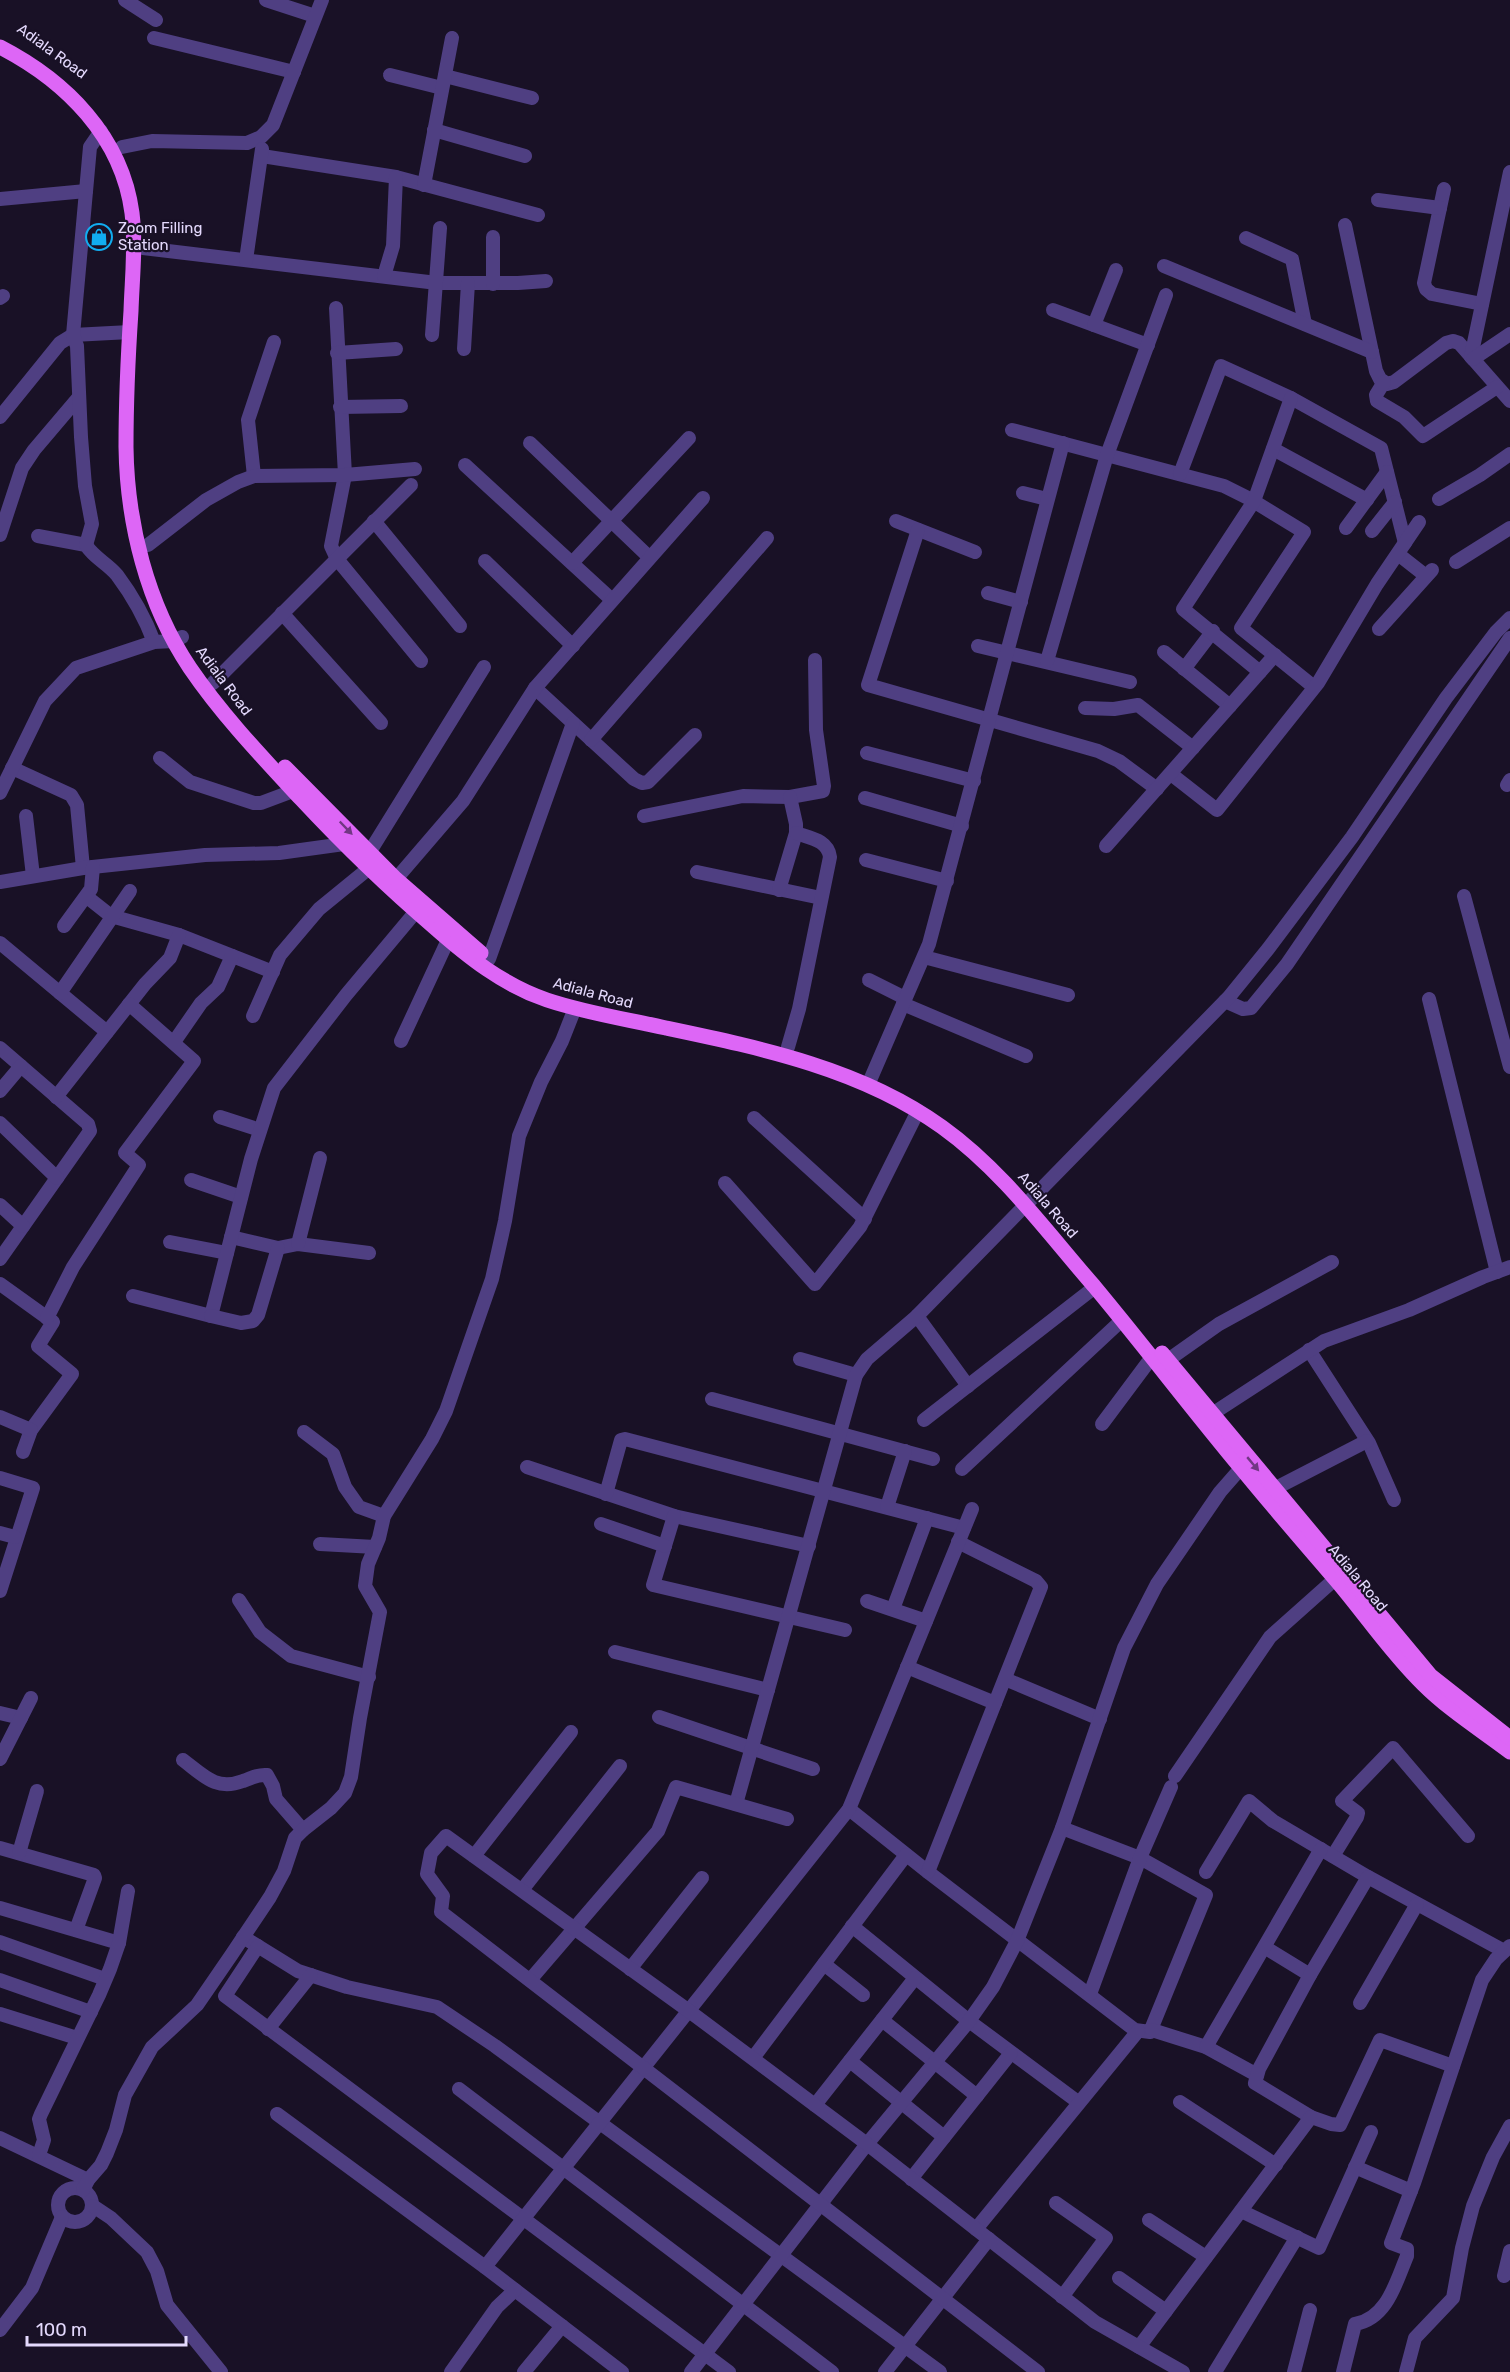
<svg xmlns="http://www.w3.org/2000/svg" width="1510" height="2372" font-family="Rubik,sans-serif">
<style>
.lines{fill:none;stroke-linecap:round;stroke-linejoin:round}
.street{stroke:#4f3f82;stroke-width:14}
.primary{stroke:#dd66f6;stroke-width:15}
.oneway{fill:#713784}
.labels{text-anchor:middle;stroke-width:4.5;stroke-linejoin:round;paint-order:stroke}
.street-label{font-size:15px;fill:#e4d9fd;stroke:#191126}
.poi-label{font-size:15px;fill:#e4d9fd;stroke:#191126;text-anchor:start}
</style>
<rect width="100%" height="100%" fill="#191126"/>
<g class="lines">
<!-- street -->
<g class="street">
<path d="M125 0 156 20"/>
<path d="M266 0 315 16"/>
<path d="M154 38 294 72"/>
<path d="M390 75 442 88"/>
<path d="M445 76 532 98"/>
<path d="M434 130 525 156"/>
<path d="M122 147 152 141 247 143 261 137 273 125 322 0"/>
<path d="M262 156 396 177 538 215"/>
<path d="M424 185 452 38"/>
<path d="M1444 189 1424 283 1426 289 1432 294 1482 304"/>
<path d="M0 199 86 191"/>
<path d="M1378 200 1440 208"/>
<path d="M1345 225 1376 371 1380 379 1387 384 1394 382 1446 343 1453 341 1459 343 1510 401"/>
<path d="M1246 238 1292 259 1305 324"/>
<path d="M143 248 437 283H518L546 281"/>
<path d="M246 260 262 149"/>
<path d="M1164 266 1372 352"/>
<path d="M384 276 393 246 396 177"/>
<path d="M493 284V237"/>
<path d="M0 298 3 296"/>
<path d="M336 308 345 475 331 546 337 559 421 661"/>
<path d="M1053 310 1148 345"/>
<path d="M1094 325 1116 270"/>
<path d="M432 335 440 228"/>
<path d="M464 349 468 283"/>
<path d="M337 353 396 349"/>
<path d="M1471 357 1510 172"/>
<path d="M1473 359 1510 334"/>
<path d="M1384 382 1376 395 1377 401 1404 417 1423 436 1497 387"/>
<path d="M340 407 401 406"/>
<path d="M0 417 60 343 73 335 130 332"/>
<path d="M1012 430 1224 486 1250 499 1304 532 1241 628 1314 687"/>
<path d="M530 443 649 557"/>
<path d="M1273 449 1367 500"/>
<path d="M465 465 612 600"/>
<path d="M1180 474 1221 366 1291 398 1381 448 1405 543"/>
<path d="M254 476 248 420 274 342"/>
<path d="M1023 493 1047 499"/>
<path d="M1439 499 1480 475 1510 454"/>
<path d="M374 521 460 626"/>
<path d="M896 521 975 552"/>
<path d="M1346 528 1387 472"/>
<path d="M918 530 868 685 1098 751 1119 761 1157 789"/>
<path d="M1372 531 1395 502"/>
<path d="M0 535 22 468 34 450 79 397"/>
<path d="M38 536 86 545C94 558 107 563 117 575 132 595 145 618 154 642"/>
<path d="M86 545 92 524 85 486 81 437 77 346 73 335 90 147 101 131"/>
<path d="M148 545 206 500 238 482 254 476 345 475 415 469"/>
<path d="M1398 554 1426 576"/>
<path d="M485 561 573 646"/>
<path d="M1456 562 1510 528"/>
<path d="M572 563 689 438"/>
<path d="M988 593 1021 602"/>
<path d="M282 613 381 723"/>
<path d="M1379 629 1432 570"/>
<path d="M978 646 1130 682"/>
<path d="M1164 652 1230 706"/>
<path d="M1047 661 1107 455 1166 295"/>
<path d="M1184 669 1213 631"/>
<path d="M1260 672 1183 609 1254 501 1291 398"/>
<path d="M213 683 411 485"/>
<path d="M535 688 634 779 642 783 648 782 695 735"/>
<path d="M1085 708 1114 709 1138 705 1193 748"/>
<path d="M591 740 767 538"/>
<path d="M867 753 974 781"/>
<path d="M160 758 190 782 254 803H261L293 791"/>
<path d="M12 768 71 795 77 805 83 868"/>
<path d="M1171 774 1217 810 1318 683 1377 584 1419 522"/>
<path d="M1507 785 1510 780"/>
<path d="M0 793 45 701 76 668 154 642 174 641 182 637"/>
<path d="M865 798 962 826"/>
<path d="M26 816 33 876"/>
<path d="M644 816 743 796 790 797 823 791 824 786 816 730 815 660"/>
<path d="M1106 846 1275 655"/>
<path d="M369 853 484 667"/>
<path d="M866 860 947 881"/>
<path d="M697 872 821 898"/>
<path d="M396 879 463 801 535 688 703 498"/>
<path d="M0 882 83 868 205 855 279 853 344 844"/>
<path d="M779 890 796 833V824L790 797"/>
<path d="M1464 896 1510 1067"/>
<path d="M87 897 111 916 179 935 273 972"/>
<path d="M64 926 91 889 93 867"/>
<path d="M0 943 107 1032"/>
<path d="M924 957 1068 995"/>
<path d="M489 959 573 723"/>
<path d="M869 980 905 998"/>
<path d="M60 993 130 891"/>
<path d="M1429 999 1497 1272"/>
<path d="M1225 1001 1243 1009 1251 1008 1287 964 1510 638"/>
<path d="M903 1004 1026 1056"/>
<path d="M253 1016 280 955 319 909 368 869"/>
<path d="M401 1041 448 940 453 933"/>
<path d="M174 1042 201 1003 218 987 232 956"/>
<path d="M788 1047 799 1009 830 857C828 840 810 838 796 833"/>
<path d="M0 1048 88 1124 90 1131 0 1259"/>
<path d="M868 1085 929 944 1063 443"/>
<path d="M0 1091 21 1066"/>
<path d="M56 1097 145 984 170 958 179 935"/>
<path d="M220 1117 260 1130"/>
<path d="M754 1118 865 1219"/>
<path d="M0 1123 57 1178"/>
<path d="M191 1180 241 1197"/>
<path d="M725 1183 815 1284 860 1227 918 1111"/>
<path d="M0 1205 23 1226"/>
<path d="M231 1237 278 1248 298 1244 369 1253"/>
<path d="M170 1242 227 1253"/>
<path d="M298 1244 320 1158"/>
<path d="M0 1284 53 1322 38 1346 72 1374 31 1430 23 1452"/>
<path d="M133 1296 211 1316 251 1159 274 1088 346 995 423 903"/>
<path d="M211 1316 241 1323 253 1321 258 1315 278 1248"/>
<path d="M917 1316 968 1386"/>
<path d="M47 1318 73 1267 139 1165 125 1153 194 1061 129 1004"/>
<path d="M1309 1350 1369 1443 1394 1500"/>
<path d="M800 1359 856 1375"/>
<path d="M1168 1360 1219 1324 1332 1262"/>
<path d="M712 1399 933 1459"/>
<path d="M1212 1414 1324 1341 1409 1310 1483 1277 1510 1267"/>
<path d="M0 1417 31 1430"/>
<path d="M924 1420 1095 1287"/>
<path d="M1102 1424 1152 1357"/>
<path d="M304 1432 333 1454 345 1487 359 1507 384 1516"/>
<path d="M527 1467 674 1516 809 1546"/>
<path d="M962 1469 1122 1320"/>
<path d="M0 1478 33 1488 0 1591"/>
<path d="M1274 1489 1367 1441"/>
<path d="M606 1494 621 1440 625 1439 964 1528"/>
<path d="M887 1507 905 1451"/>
<path d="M674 1516 653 1585 845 1630"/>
<path d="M601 1524 665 1546"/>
<path d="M0 1533 15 1537"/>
<path d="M320 1544 375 1547"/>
<path d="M239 1600 260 1632 291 1656 369 1677"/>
<path d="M867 1601 926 1621"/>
<path d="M893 1609 927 1518"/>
<path d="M615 1652 768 1690"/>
<path d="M907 1667 995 1703"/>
<path d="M1005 1679 1100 1719"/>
<path d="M0 1713 21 1718"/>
<path d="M659 1717 813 1769"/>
<path d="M0 1759 31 1698"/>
<path d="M183 1760C204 1776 216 1791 243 1781 252 1778 257 1774 267 1775L273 1786 276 1799 303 1830"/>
<path d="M1175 1776 1270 1637 1335 1579"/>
<path d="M736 1804 856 1375 867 1359 917 1316 1229 997 1268 949 1352 837 1446 698 1496 632 1510 618"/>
<path d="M849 1809 928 1872 1135 2030 1150 2032 1206 1895 1140 1858 1062 1828"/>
<path d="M0 1848 94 1875 95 1878 76 1930"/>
<path d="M19 1853 37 1791"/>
<path d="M474 1856 571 1732"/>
<path d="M1333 1856 1357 1817 1358 1813 1342 1801 1393 1748 1468 1836"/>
<path d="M928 1872 1041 1587 1036 1581 958 1542"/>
<path d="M1206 1872 1249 1801 1273 1821 1368 1877 1504 1951"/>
<path d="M522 1890 620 1766"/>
<path d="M0 1908 119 1943"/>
<path d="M852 1926 969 2021 1078 2102"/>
<path d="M243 1937 298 1971 347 1987 437 2007 495 2046 940 2372"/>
<path d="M0 1942 105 1979"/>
<path d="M258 1946 225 1996 729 2372"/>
<path d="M1266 1948 1310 1975"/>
<path d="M824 1964 863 1995"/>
<path d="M630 1969 702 1878"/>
<path d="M0 1980 91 2012"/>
<path d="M530 1980 658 1831 676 1787 787 1819"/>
<path d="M1090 1994 1140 1858 1171 1787"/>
<path d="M1360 2003 1417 1904"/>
<path d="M0 2014 77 2038"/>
<path d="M882 2020 977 2096"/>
<path d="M268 2029 311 1975"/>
<path d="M1152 2030 1206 2047 1257 2075"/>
<path d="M1206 2047 1321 1849"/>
<path d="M753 2058 906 1855"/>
<path d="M850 2061 944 2137"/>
<path d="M459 2089 832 2372"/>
<path d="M1180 2102 1276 2165"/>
<path d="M815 2105 915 1978"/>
<path d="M277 2114 485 2267 622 2372"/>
<path d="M1311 2117 1255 2083 1259 2069 1310 1975 1368 1877"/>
<path d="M0 2138 88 2180"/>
<path d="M39 2155 44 2140 39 2119 41 2114 99 1995 110 1969 119 1943 128 1891"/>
<path d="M1355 2167 1411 2191"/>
<path d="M911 2179 1011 2053"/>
<circle cx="75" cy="2205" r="17"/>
<path d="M83 2190 88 2180 101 2165 107 2153 116 2130 125 2095 152 2047 197 2005 232 1954 270 1897 284 1871 295 1838 303 1830 331 1808 345 1793 351 1777 360 1718 380 1612 365 1586 368 1564 379 1538 384 1516 432 1439 446 1411 492 1279 505 1221 519 1136 541 1082 562 1041 575 1008"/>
<path d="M1056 2203 1106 2238 1062 2297"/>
<path d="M93 2206 111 2218 147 2252 157 2271 167 2305 221 2372"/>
<path d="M1241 2211 1319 2248 1371 2132"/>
<path d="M1149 2220 1206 2257"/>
<path d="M976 2229 1138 2031"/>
<path d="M485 2267 849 1809 972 1509"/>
<path d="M1504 2276 1510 2251"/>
<path d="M1119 2278 1166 2311"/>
<path d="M0 2330 32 2288 62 2217"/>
<path d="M1139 2347 1311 2117 1331 2124 1340 2125 1380 2040 1453 2066"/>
<path d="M451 2372 497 2307 515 2290"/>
<path d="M524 2372 562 2326"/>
<path d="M691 2372 867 2144 969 2021 993 1987 1017 1941 1062 1828 1124 1648 1157 1584 1220 1492 1241 1468"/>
<path d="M885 2372 989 2239"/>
<path d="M1038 2372 441 1912 443 1896 427 1874 431 1853 446 1836 689 2011 867 2144 1095 2322 1183 2372"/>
<path d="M1215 2372 1297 2237"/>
<path d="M1294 2372 1310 2310"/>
<path d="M1343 2372 1355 2324C1387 2319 1396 2282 1407 2256V2249L1391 2243 1414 2183 1482 1980 1496 1959 1510 1946"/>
<path d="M1406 2372 1415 2338 1453 2298 1462 2248 1473 2206 1493 2157 1510 2126"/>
</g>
<!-- primary -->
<g class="primary">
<path d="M0 47C66 81 122 137 132 213 136 246 132 279 131 311 128 356 126 402 126 447 127 523 147 604 190 668 222 715 263 758 301 799 343 844 387 887 434 927 468 957 503 985 547 1000 586 1013 626 1019 666 1028 761 1048 862 1069 942 1127 1002 1170 1046 1231 1094 1286 1144 1346 1191 1408 1241 1468 1272 1506 1304 1543 1336 1580 1365 1614 1391 1653 1423 1684 1449 1710 1481 1730 1510 1752"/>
<path d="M285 767 396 879 481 953"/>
<path d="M1162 1353 1431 1676 1510 1738"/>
</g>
</g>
<!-- one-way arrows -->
<defs><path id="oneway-solid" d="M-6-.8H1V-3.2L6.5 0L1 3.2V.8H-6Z" transform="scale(1.5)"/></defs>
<g class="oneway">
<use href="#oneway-solid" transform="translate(346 828) rotate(46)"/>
<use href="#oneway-solid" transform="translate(1253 1464) rotate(50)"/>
</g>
<!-- icons -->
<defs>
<symbol id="shop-ring" viewBox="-11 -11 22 22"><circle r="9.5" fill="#191126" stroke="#11adf0" stroke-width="1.5"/><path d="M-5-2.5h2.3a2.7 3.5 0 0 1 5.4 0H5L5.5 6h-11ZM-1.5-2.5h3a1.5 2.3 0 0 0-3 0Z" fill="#11adf0"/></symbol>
</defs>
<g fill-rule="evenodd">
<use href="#shop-ring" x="84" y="222" width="30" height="30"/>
</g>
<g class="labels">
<!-- street labels -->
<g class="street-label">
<text transform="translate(52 51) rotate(36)" y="5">Adiala Road</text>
<text transform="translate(224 681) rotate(53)" y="5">Adiala Road</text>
<text transform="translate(593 993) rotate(15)" y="5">Adiala Road</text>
<text transform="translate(1048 1205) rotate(49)" y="5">Adiala Road</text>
<text transform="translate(1358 1578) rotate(50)" y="5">Adiala Road</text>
</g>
<!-- poi labels -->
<g class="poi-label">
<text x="118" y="233">Zoom Filling<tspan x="118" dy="17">Station</tspan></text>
</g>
</g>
<!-- scale -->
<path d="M27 2336v9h159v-9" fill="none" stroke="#e4d9fd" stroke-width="3"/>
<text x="36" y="2336" font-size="18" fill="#e4d9fd" stroke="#191126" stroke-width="4.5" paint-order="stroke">100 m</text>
</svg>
